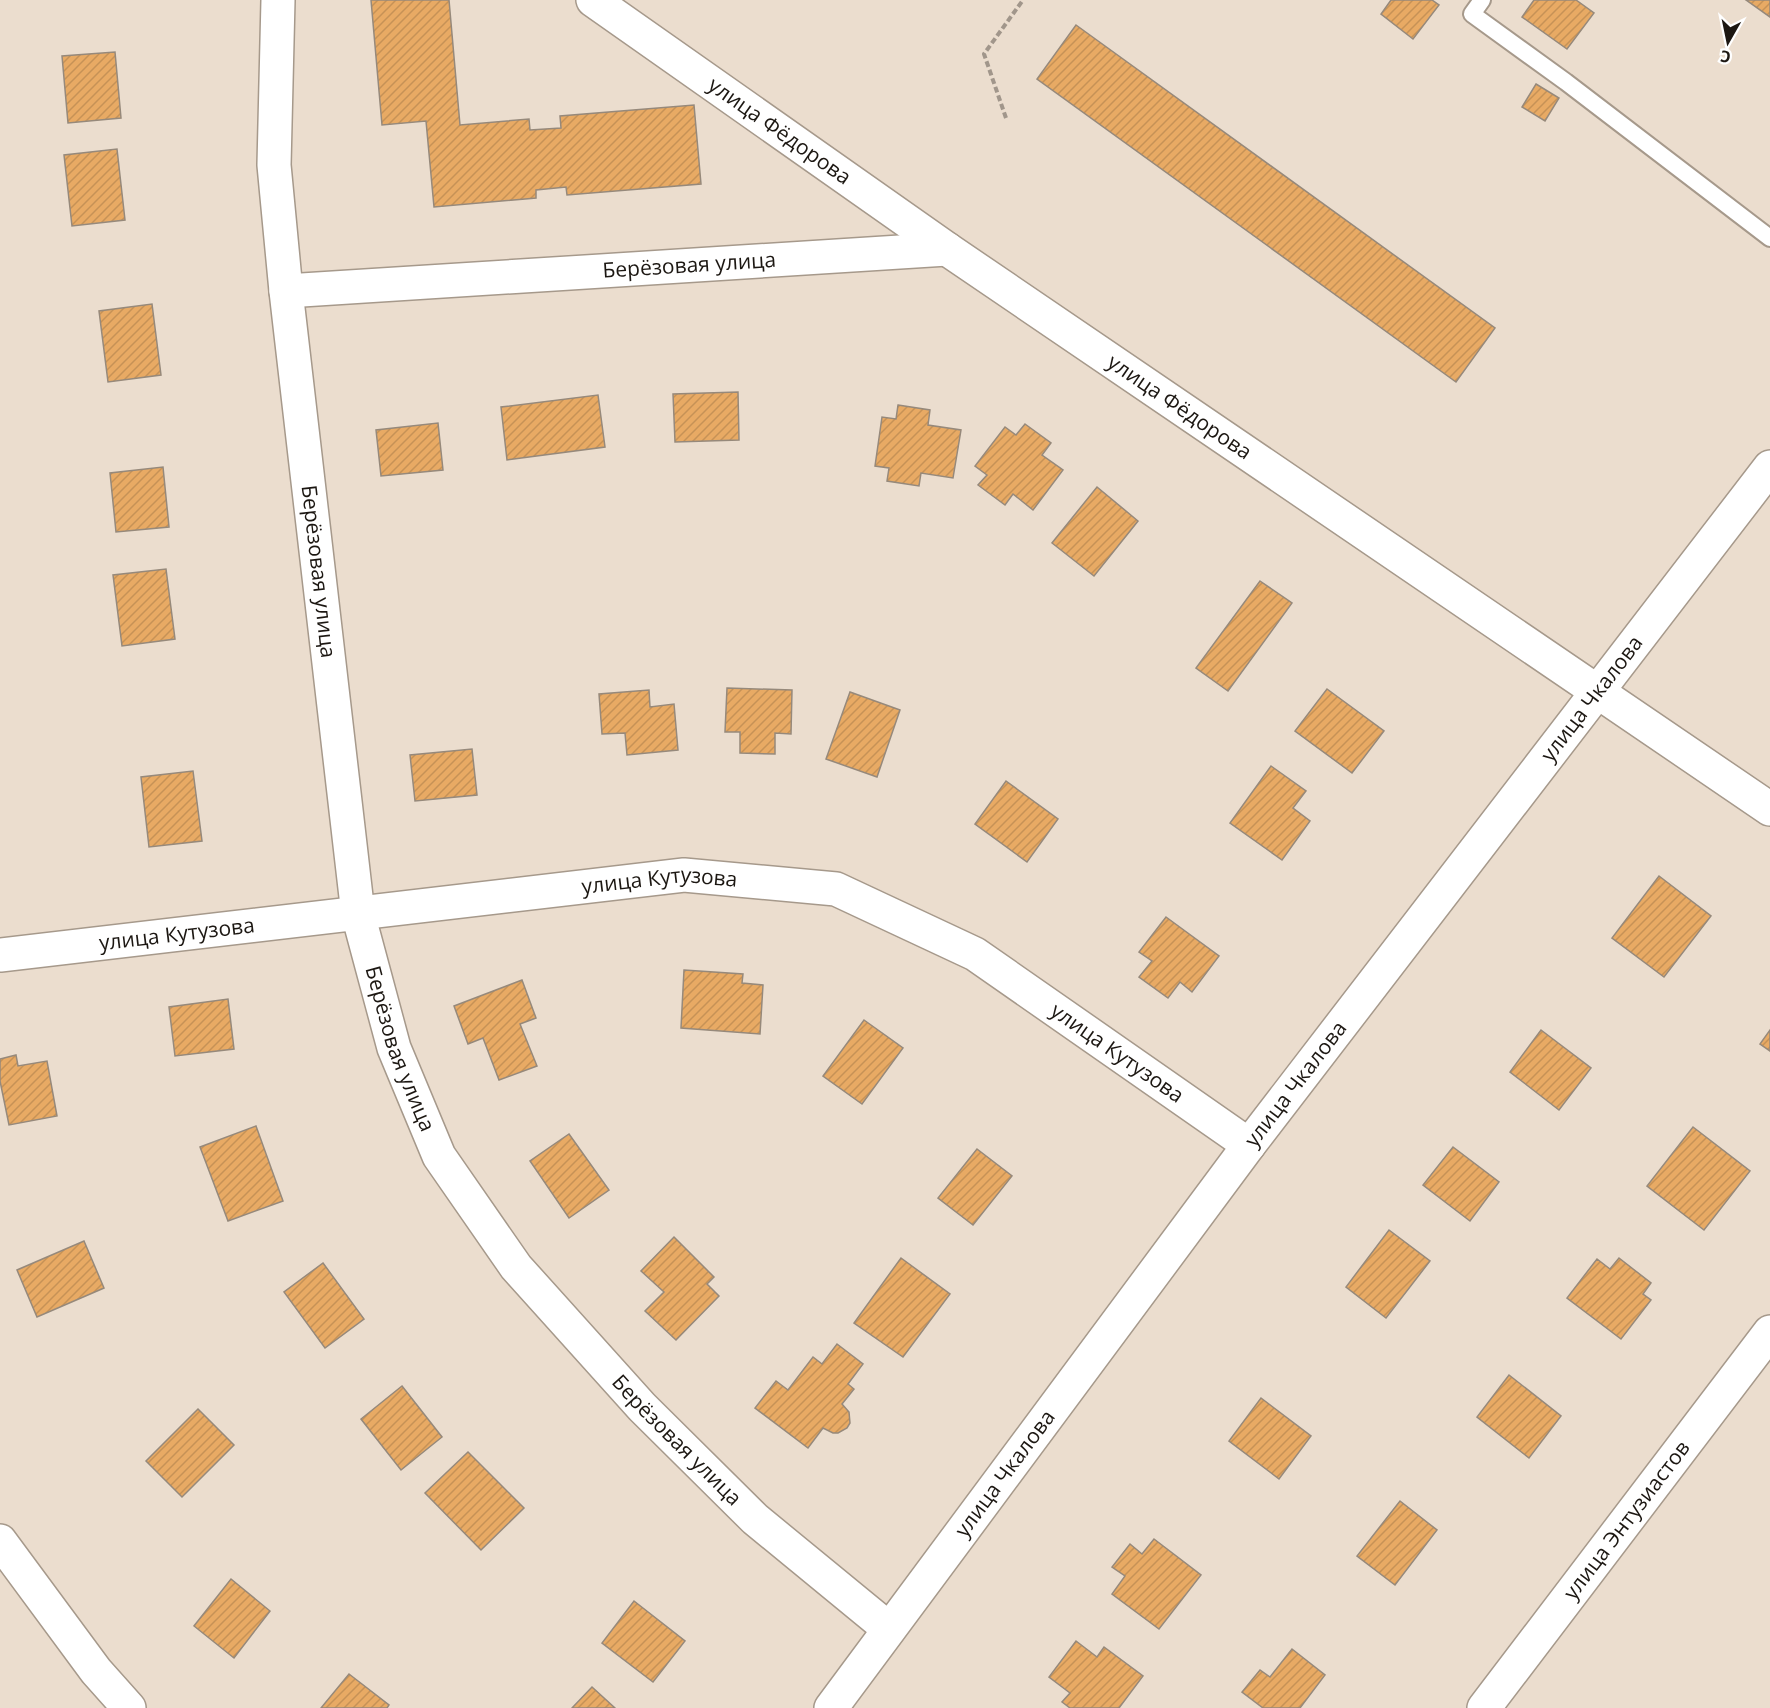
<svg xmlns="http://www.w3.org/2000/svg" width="1770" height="1708" font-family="'Open Sans',sans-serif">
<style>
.building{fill:url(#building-hatch);stroke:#96897b;stroke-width:1.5}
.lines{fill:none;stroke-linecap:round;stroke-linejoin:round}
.service-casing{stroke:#a6998b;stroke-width:20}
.minor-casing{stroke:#a6998b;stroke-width:36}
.path{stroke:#a1968b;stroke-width:4;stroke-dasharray:6 3;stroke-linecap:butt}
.service{stroke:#fff;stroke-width:16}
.minor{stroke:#fff;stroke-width:33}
.labels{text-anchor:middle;stroke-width:5;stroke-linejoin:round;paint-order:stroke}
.street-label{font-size:21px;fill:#1c1712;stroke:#fff}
</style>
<defs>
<pattern id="building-hatch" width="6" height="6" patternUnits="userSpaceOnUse" patternTransform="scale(1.5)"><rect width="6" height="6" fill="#e8aa64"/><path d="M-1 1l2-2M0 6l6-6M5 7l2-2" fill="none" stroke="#c69256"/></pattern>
</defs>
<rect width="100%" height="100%" fill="#ebddce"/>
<!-- building -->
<g class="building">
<path d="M371 0H449L460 125 529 119 530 130 561 128 560 116 694 105 701 184 567 195 566 187 536 190V198L434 207 426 121 382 125Z"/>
<path d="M1391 0H1432L1439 5 1413 39 1381 14Z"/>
<path d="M1534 0H1576L1594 13 1567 49 1522 17Z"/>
<path d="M1746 0H1770V17Z"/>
<path d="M1076 25 1495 328 1456 382 1037 79Z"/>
<path d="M115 52 121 118 68 123 62 56Z"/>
<path d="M1536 84 1559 98 1545 121 1522 107Z"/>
<path d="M117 149 125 220 72 226 64 155Z"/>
<path d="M152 304 161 375 108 382 99 311Z"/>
<path d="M738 392 739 440 675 442 673 394Z"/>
<path d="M598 395 605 447 507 460 501 407Z"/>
<path d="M898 405 930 410 928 425 961 430 953 478 921 473 919 486 887 481 889 468 875 466 882 417 896 419Z"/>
<path d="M438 423 443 470 381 476 376 430Z"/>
<path d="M1025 424 1051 443 1042 455 1063 470 1033 510 1013 494 1005 505 978 485 987 475 975 466 1005 427 1016 435Z"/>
<path d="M163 467 169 527 116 532 110 473Z"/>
<path d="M1097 487 1138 521 1094 576 1052 543Z"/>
<path d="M166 569 175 639 122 646 113 575Z"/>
<path d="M1260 581 1292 603 1228 691 1196 668Z"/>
<path d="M727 688 792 690 791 734 775 733V754L740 753V732H725Z"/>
<path d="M1327 689 1384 731 1352 773 1295 731Z"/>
<path d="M649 690 650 707 674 704 678 750 627 755 625 733 602 734 599 694Z"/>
<path d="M850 692 900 710 877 777 826 759Z"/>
<path d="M472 749 477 795 415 801 410 755Z"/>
<path d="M1271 766 1306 791 1293 808 1310 821 1282 860 1230 823Z"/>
<path d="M193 771 202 841 149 847 141 777Z"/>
<path d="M1006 781 1058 819 1027 862 975 824Z"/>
<path d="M1659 876 1711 916 1664 977 1612 938Z"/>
<path d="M1166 917 1219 956 1192 992 1180 982 1168 998 1139 977 1152 961 1139 952Z"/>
<path d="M684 970 743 974 742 983 763 985 760 1034 681 1028Z"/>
<path d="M522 980 536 1018 520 1024 537 1066 499 1080 483 1038 468 1044 454 1006Z"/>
<path d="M228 999 234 1049 175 1056 169 1007Z"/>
<path d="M864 1020 903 1048 862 1104 823 1076Z"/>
<path d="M1541 1030 1591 1068 1559 1110 1510 1072Z"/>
<path d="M1770 1030V1051L1760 1044Z"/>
<path d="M16 1055 18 1066 47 1061 57 1116 9 1125 0 1081V1059Z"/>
<path d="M256 1126 283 1201 228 1221 200 1147Z"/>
<path d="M1693 1127 1750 1171 1704 1230 1647 1186Z"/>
<path d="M569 1134 609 1190 569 1218 530 1161Z"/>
<path d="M1453 1147 1499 1182 1470 1221 1423 1185Z"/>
<path d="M977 1149 1012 1176 973 1225 938 1198Z"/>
<path d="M1389 1230 1430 1261 1386 1318 1346 1287Z"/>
<path d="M674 1237 714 1277 707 1284 719 1296 676 1340 645 1311 664 1292 641 1271Z"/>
<path d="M84 1241 104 1288 37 1317 17 1270Z"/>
<path d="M901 1258 950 1294 903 1357 854 1323Z"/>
<path d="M1619 1258 1651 1283 1643 1294 1651 1300 1621 1339 1567 1298 1597 1259 1610 1269Z"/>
<path d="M323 1263 364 1319 325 1348 284 1292Z"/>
<path d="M837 1344 863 1364 848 1384 854 1389 842 1404 849 1412 850 1423 847 1428 838 1433H833L823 1428 808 1448 755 1408 776 1381 788 1390 813 1357 822 1364Z"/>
<path d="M1509 1375 1561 1416 1529 1458 1477 1417Z"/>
<path d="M402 1386 442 1437 401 1470 361 1419Z"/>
<path d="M1261 1398 1311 1436 1279 1479 1229 1441Z"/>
<path d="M198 1409 234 1445 182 1497 146 1461Z"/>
<path d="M468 1452 524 1508 481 1550 425 1493Z"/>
<path d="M1400 1501 1437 1530 1395 1585 1357 1556Z"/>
<path d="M1154 1539 1201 1575 1159 1629 1112 1594 1125 1576 1112 1567 1130 1544 1142 1554Z"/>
<path d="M231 1579 270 1611 234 1658 194 1626Z"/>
<path d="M634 1601 685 1641 653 1682 602 1643Z"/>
<path d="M1076 1641 1097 1657 1104 1647 1143 1676 1119 1708H1070L1062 1702 1070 1693 1049 1677Z"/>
<path d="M1292 1649 1325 1675 1300 1708H1263L1242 1692 1260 1670 1270 1677Z"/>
<path d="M349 1674 389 1705 387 1708H321Z"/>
<path d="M592 1687 615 1708H572Z"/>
</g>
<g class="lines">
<defs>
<path id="service" d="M1482 0 1472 14 1566 82 1770 238"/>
<g id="minor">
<path id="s1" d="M278 0 274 165 286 291 358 914 394 1048 439 1156 516 1267 642 1407 755 1519 889 1629"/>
<path id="s2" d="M593 0 947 249 1770 809"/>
<path id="s3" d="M286 291 947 249"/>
<path id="s4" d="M0 955 684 875 836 889 975 954 1249 1145"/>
<path d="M0 1541 96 1671 129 1708"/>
<path id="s5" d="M831 1708 1249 1145 1770 467"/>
<path id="s6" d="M1484 1708 1770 1332"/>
</g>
</defs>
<!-- service casing -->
<use href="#service" class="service-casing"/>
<!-- minor casing -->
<use href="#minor" class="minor-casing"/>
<!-- path -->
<path class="path" d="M1006 118 984 54 1023 0"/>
<!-- service -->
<use href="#service" class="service"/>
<!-- minor -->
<use href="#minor" class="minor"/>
</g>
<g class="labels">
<!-- street labels -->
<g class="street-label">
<text dy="7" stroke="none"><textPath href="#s2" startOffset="228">улица Фёдорова</textPath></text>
<text dy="7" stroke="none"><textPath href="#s3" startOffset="404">Берёзовая улица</textPath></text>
<text dy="7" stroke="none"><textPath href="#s2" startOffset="714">улица Фёдорова</textPath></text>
<text dy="7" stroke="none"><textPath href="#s1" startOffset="574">Берёзовая улица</textPath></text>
<text dy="7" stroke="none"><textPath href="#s5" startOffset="1264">улица Чкалова</textPath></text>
<text dy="7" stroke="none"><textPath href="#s4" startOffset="664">улица Кутузова</textPath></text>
<text dy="7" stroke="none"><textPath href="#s4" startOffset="178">улица Кутузова</textPath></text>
<text dy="7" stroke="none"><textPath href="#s1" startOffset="1060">Берёзовая улица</textPath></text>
<text dy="7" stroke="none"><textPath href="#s4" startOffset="1168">улица Кутузова</textPath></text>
<text dy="7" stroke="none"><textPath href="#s5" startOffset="778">улица Чкалова</textPath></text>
<text dy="7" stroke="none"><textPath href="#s1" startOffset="1546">Берёзовая улица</textPath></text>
<text dy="7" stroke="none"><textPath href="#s5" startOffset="292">улица Чкалова</textPath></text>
<text dy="7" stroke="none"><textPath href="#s6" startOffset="236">улица Энтузиастов</textPath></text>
</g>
</g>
<!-- north arrow -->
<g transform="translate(1728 42) rotate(189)" stroke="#ffffff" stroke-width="4.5" paint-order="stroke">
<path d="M0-4.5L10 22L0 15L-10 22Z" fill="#1c1712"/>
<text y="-9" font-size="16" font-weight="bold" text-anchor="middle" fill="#1c1712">С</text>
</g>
</svg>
